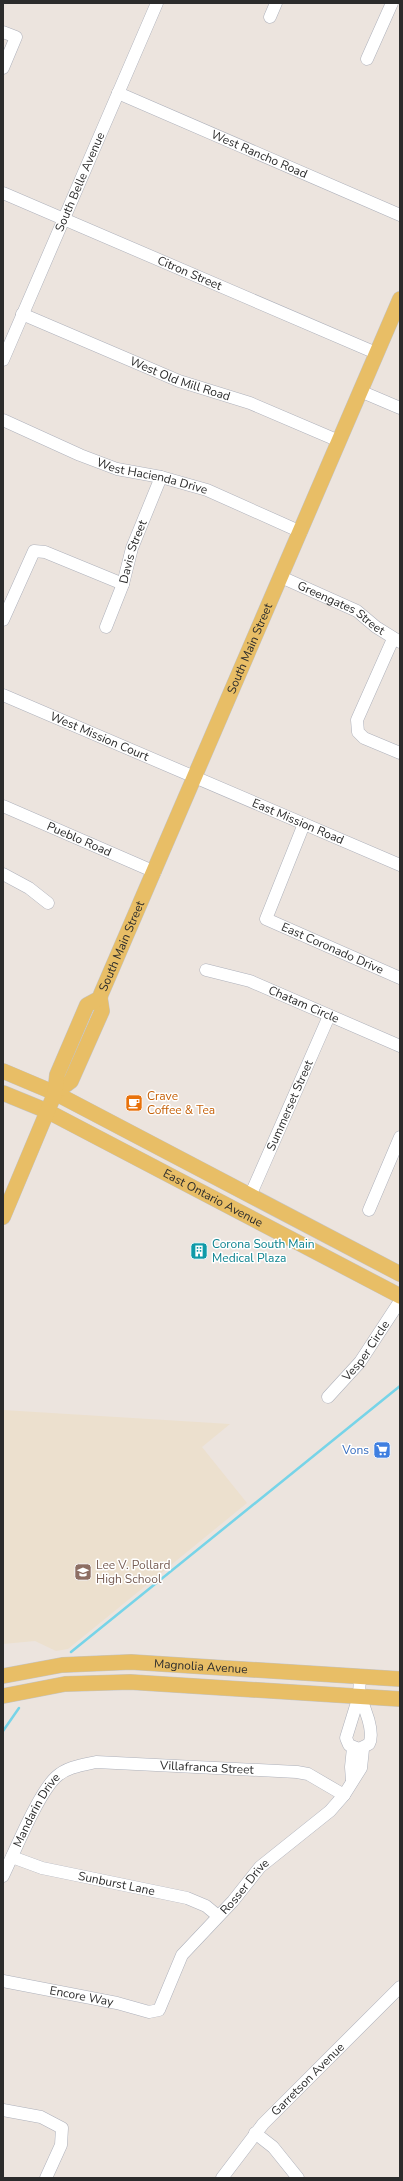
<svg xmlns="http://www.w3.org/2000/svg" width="403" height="2181" font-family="'Nunito Sans',sans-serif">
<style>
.education{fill:#ece0ce}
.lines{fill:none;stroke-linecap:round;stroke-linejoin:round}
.stream{stroke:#77d4e8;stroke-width:2.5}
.minor-casing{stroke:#aeb1bb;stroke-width:13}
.major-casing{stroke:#c4c4c4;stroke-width:16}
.minor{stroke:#fff;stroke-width:12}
.major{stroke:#e8be66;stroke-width:15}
.labels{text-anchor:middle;stroke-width:3;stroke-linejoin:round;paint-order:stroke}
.street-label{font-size:12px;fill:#2b2b2b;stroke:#fff}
.food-label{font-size:12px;fill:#c56008;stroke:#fff;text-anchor:start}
.culture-label{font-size:12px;fill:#0d838f;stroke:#fff;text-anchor:start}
.shop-label{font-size:12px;fill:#366cbe;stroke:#fff;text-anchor:end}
.education-label{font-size:12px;fill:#785e54;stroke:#fff;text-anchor:start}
</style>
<rect width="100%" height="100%" fill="#ece4de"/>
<!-- education -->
<path class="education" d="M3 1410 230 1424 202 1447 247 1503 68 1649 56 1651 35 1641 3 1644Z"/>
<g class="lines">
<!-- stream -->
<g class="stream">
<path d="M71 1652 400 1386"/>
<path d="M3 1731 19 1708"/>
</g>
<defs>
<g id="minor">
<path d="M270 17 276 3"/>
<path d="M3 32 16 37 3 68"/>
<path d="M367 59 392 3"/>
<path id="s1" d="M118 93 400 215"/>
<path id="s2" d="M3 193 376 353"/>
<path id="s3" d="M22 314 179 381 250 403 339 441"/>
<path id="s4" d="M3 360 157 3"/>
<path d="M360 391 400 408"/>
<path id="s5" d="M3 420 80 455 117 469 161 477 207 490 301 532"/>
<path id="s6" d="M281 577 357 611 376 627 400 642"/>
<path d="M3 620 34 551 45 552 123 584"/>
<path id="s7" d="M106 627 123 584 132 548 161 477"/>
<path d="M393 639 357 720 358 732 364 738 400 753"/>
<path id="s8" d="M3 695 400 865"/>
<path id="s9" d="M3 806 155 872"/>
<path id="s10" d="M304 824 266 919 400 978"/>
<path d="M3 874 29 888 48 903"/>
<path id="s11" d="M206 970 250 981 400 1046"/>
<path id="s12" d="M250 1196 329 1016"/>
<path d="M369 1210 400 1137"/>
<path id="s13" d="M328 1397 360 1362 400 1301"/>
<path d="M359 1696C365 1707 375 1733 369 1744L359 1749 349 1745 346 1738 359 1696 360 1676"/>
<path d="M352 1780 351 1767 353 1748"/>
<path id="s14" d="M12 1857 42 1868 187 1898 206 1906 218 1916"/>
<path id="s15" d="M3 1876C15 1851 38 1794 56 1777 67 1767 82 1765 96 1762L297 1772 308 1774 344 1795"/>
<path id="s16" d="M3 1981 117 2003 149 2012 159 2010 182 1955 233 1901 260 1867 330 1811 344 1795 361 1768 363 1749"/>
<path d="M3 2110 41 2117 62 2128 61 2145 46 2178"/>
<path d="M255 2133 273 2147 298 2178"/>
<path id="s17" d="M222 2178 263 2124 400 1987"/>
</g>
<g id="major">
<path d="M3 1071 55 1093 400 1274"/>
<path id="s18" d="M3 1093 47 1111 400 1296"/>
<path id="s19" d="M55 1093 71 1081 102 1011 100 998 101 994 400 299"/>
<path d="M3 1217 55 1093 57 1075 87 1005 100 998"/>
<path id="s20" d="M3 1676 62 1665 131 1662 400 1679"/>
<path d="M3 1696 65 1684 130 1682 400 1699"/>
</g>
</defs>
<!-- minor casing -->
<use href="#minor" class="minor-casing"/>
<!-- major casing -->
<use href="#major" class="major-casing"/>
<!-- minor -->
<use href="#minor" class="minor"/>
<!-- major -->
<use href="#major" class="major"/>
</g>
<!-- icons -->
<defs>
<symbol id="cafe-square" viewBox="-11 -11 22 22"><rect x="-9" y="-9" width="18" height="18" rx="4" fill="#e8710a" stroke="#fff"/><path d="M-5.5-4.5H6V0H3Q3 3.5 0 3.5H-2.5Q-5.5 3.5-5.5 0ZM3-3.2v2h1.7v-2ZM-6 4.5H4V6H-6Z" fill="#fff"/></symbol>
<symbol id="building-square" viewBox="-11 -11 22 22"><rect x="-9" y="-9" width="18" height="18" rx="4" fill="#0f9aa8" stroke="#fff"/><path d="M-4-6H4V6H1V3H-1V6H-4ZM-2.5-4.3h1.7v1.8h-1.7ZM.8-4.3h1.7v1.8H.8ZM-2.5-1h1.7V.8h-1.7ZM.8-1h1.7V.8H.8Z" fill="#fff"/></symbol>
<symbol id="supermarket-square" viewBox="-11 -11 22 22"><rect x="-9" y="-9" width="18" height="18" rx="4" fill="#3f7fe0" stroke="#fff"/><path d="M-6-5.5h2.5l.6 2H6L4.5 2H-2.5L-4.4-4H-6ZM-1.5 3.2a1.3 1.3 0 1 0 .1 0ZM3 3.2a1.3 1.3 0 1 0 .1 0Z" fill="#fff"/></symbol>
<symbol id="school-square" viewBox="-11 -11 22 22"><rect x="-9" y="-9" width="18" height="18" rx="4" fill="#8d6e63" stroke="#fff"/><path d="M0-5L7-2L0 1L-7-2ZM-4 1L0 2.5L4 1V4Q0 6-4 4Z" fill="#fff"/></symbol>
</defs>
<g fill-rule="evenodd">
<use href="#cafe-square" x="124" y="1093" width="20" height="20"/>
<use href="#building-square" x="189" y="1241" width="20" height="20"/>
<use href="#supermarket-square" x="372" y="1440" width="20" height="20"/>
<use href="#school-square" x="73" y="1562" width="20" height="20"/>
</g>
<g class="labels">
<!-- street labels -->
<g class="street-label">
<text dy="4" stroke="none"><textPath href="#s1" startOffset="154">West Rancho Road</textPath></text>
<text dy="4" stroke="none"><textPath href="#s4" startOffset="194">South Belle Avenue</textPath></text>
<text dy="4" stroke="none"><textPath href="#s2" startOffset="203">Citron Street</textPath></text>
<text dy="4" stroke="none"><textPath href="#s3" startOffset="171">West Old Mill Road</textPath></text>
<text dy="4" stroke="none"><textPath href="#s5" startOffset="160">West Hacienda Drive</textPath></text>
<text dy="4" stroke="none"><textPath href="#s7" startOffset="80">Davis Street</textPath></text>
<text dy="4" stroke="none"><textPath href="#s6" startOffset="68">Greengates Street</textPath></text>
<text dy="4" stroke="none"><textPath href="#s19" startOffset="490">South Main Street</textPath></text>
<text dy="4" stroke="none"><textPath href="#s8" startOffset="105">West Mission Court</textPath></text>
<text dy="4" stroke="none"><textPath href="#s8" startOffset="321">East Mission Road</textPath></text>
<text dy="4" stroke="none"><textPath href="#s9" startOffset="83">Pueblo Road</textPath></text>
<text dy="4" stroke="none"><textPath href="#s19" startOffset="166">South Main Street</textPath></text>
<text dy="4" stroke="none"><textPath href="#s10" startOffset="175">East Coronado Drive</textPath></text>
<text dy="4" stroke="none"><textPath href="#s11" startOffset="104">Chatam Circle</textPath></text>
<text dy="4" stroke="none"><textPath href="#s12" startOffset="99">Summerset Street</textPath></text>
<text dy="4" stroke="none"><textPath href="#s18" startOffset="235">East Ontario Avenue</textPath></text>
<text dy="4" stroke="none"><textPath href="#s13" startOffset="60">Vesper Circle</textPath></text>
<text dy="4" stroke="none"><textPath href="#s20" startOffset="199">Magnolia Avenue</textPath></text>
<text dy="4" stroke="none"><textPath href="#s15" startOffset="267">Villafranca Street</textPath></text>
<text dy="4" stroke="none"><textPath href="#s15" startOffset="74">Mandarin Drive</textPath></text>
<text dy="4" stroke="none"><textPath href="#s14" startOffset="108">Sunburst Lane</textPath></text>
<text dy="4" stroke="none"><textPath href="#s16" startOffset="312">Rosser Drive</textPath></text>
<text dy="4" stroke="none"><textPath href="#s16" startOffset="80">Encore Way</textPath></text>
<text dy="4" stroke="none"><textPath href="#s17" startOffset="131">Garretson Avenue</textPath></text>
</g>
<!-- food labels -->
<g class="food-label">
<text x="147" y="1100">Crave<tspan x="147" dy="14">Coffee &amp; Tea</tspan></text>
</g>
<!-- culture labels -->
<g class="culture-label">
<text x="212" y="1248">Corona South Main<tspan x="212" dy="14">Medical Plaza</tspan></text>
</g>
<!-- shop labels -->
<g class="shop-label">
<text x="369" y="1454">Vons</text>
</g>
<!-- education labels -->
<g class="education-label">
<text x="96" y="1569">Lee V. Pollard<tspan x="96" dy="14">High School</tspan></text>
</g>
</g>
<!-- border -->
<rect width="403" height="2181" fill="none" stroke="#2b2b2b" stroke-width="8"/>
</svg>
